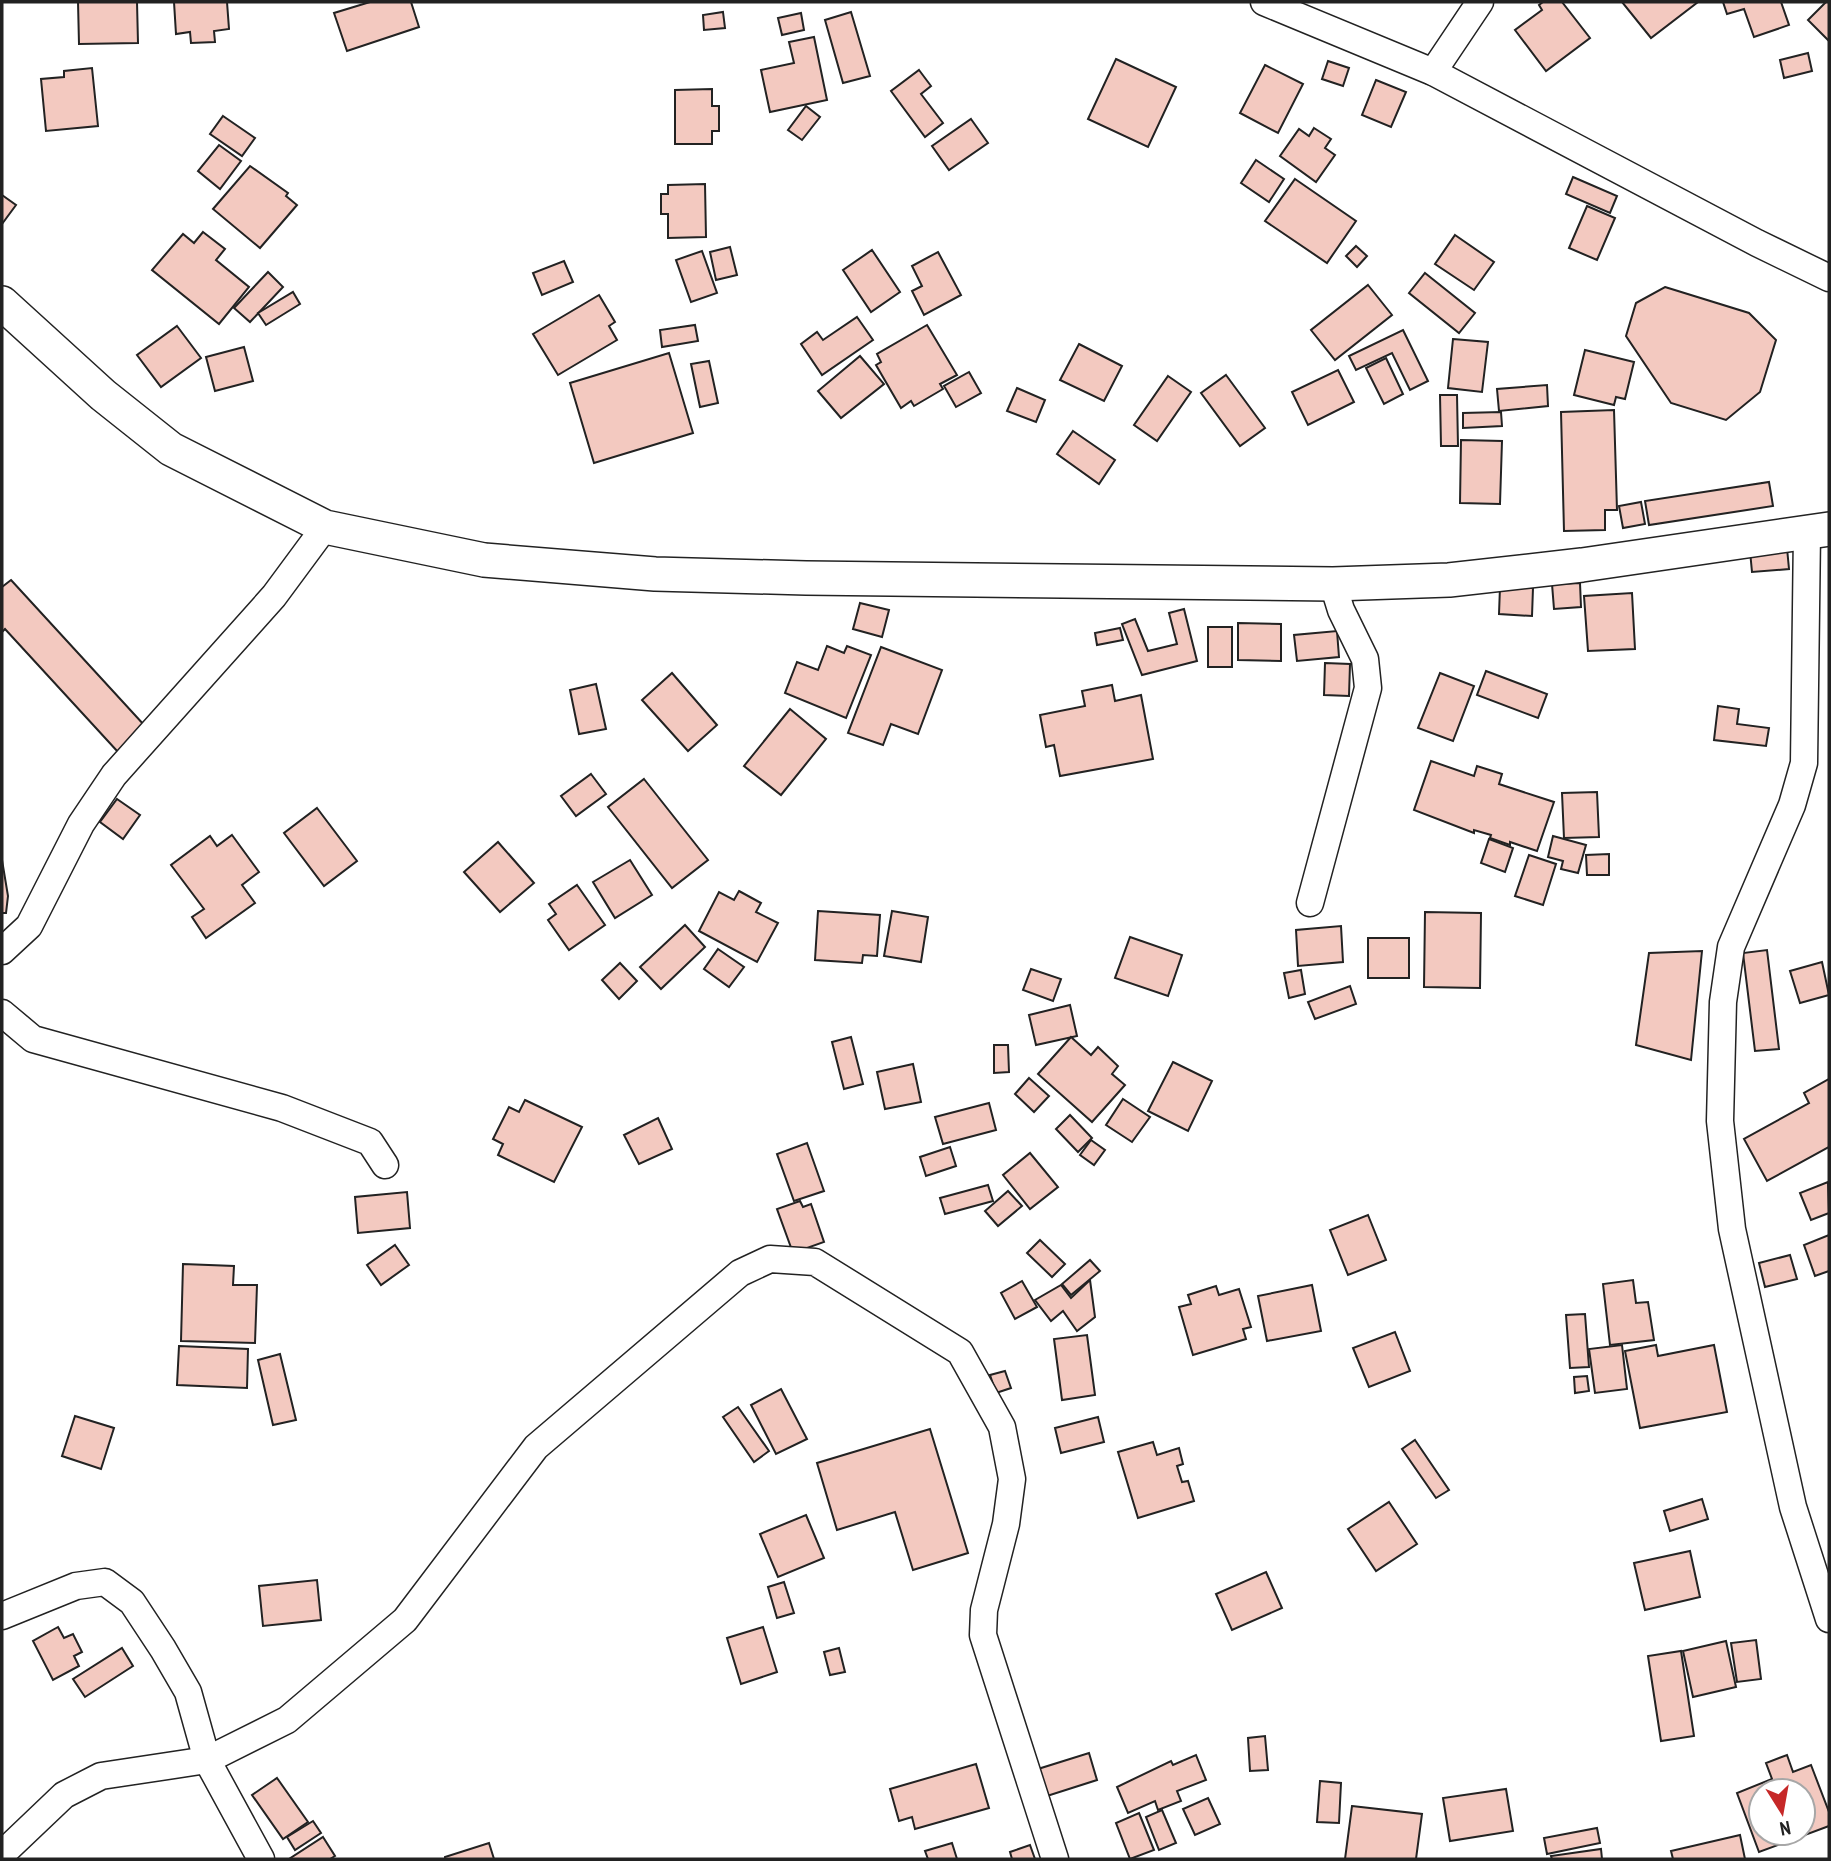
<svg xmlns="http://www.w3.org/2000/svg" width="1831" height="1861" font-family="'PT Sans Narrow',sans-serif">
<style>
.building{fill:#f3c9c0;stroke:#222;stroke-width:2;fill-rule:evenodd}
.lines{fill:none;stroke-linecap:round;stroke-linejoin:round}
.minor-casing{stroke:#222;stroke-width:29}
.major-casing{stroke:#222;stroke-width:36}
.minor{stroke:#fff;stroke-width:26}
.major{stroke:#fff;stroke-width:33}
</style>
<rect width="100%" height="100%" fill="#fff"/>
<!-- building -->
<g class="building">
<path d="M78 2H137L138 43 79 44Z"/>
<path d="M174 2H227L229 29 214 31 215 42 191 43 190 32 176 34Z"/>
<path d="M370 2H411L419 27 347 51 334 13Z"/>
<path d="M1543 2H1562L1590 38 1546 71 1515 30 1542 10 1539 5Z"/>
<path d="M1622 2H1698L1651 38Z"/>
<path d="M1723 2H1781L1789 25 1754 37 1744 9 1727 14Z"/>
<path d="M1826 2H1829V41L1808 20Z"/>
<path d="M723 12 725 28 704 30 703 15Z"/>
<path d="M851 12 870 76 843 83 825 20Z"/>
<path d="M801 13 804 30 782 35 778 18Z"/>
<path d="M814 37 827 100 770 112 761 70 794 63 789 42Z"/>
<path d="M1808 53 1812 71 1784 78 1780 60Z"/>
<path d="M1116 59 1176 87 1148 147 1088 119Z"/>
<path d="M1328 61 1349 68 1343 86 1322 79Z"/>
<path d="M1265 65 1303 84 1278 133 1240 113Z"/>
<path d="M92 68 98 126 46 131 41 79 64 77V71Z"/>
<path d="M919 70 931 86 921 94 943 123 925 137 891 91Z"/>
<path d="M1376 80 1406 92 1391 127 1362 115Z"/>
<path d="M712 89V106H719V131H712V144H675V90Z"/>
<path d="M806 106 820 117 802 140 788 130Z"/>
<path d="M223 116 255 138 242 156 210 134Z"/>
<path d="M971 119 988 143 949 170 932 146Z"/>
<path d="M1314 128 1331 139 1325 148 1335 155 1316 182 1280 156 1299 129 1309 136Z"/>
<path d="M219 145 241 161 220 189 198 171Z"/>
<path d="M1256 160 1284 179 1269 202 1241 183Z"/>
<path d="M250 166 288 193 286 196 297 205 260 248 213 209Z"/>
<path d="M1573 177 1617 196 1610 213 1566 194Z"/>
<path d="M1295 179 1356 221 1327 263 1265 221Z"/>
<path d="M705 184 706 237 668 238V214H661V194H668V185Z"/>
<path d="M2 195 16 205 2 224Z"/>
<path d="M1587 206 1615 218 1597 260 1569 248Z"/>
<path d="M203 232 225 249 216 260 249 287 219 324 152 270 183 234 194 243Z"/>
<path d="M1455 235 1494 262 1474 290 1435 264Z"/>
<path d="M1356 246 1367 256 1357 267 1346 256Z"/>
<path d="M730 247 737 275 716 280 710 252Z"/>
<path d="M872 250 900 292 871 312 843 270Z"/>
<path d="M702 251 717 293 691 302 676 260Z"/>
<path d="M938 252 961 295 924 315 912 291 922 286 912 266Z"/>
<path d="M564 261 573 282 542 295 533 273Z"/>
<path d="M268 272 283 287 250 322 234 308Z"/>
<path d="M1425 273 1475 313 1459 333 1409 293Z"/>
<path d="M1368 285 1392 315 1335 360 1311 330Z"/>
<path d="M1665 287 1749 313 1776 340 1760 392 1726 420 1671 403 1626 336 1636 303Z"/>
<path d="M293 292 300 304 266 325 258 313Z"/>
<path d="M599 295 615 322 609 326 617 340 558 375 533 334Z"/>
<path d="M857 317 873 340 822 375 801 344 817 332 823 340Z"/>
<path d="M695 325 698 341 662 347 660 330Z"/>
<path d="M927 325 957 375 940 384 943 389 914 406 911 401 901 408 876 365 881 362 877 354Z"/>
<path d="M177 326 201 358 161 387 137 355Z"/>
<path d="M1403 330 1428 381 1410 390 1392 353 1356 370 1349 356Z"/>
<path d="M1453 339 1488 342 1482 392 1448 388Z"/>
<path d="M1079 344 1122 366 1104 401 1060 380Z"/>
<path d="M244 347 253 381 215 391 206 357Z"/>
<path d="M1585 350 1634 362 1625 399 1616 397 1614 405 1574 395Z"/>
<path d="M669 353 693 433 594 463 570 383Z"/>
<path d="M860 356 884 384 841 418 818 391Z"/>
<path d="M1386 358 1403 394 1384 404 1366 368Z"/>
<path d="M709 361 718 403 700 407 691 364Z"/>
<path d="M1338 370 1354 402 1308 425 1292 392Z"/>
<path d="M969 372 981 393 956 407 944 386Z"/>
<path d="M1226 375 1265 428 1240 446 1201 393Z"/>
<path d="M1168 376 1191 392 1157 441 1134 425Z"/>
<path d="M1547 385 1548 406 1499 411 1497 389Z"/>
<path d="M1017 388 1045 400 1036 422 1007 411Z"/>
<path d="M1440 395H1457L1458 446H1441Z"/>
<path d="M1614 410 1617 510H1605V530L1564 531 1561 412Z"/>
<path d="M1501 412 1502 426 1463 428V413Z"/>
<path d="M1073 431 1115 460 1099 484 1057 454Z"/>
<path d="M1461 440 1502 441 1500 504 1460 503Z"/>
<path d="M1769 482 1773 506 1649 525 1645 501Z"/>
<path d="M1641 502 1645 524 1623 528 1619 506Z"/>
<path d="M1787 548 1789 569 1752 572 1750 551Z"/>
<path d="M11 580 145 726 118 752 5 629 2 632V587Z"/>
<path d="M1580 583 1581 607 1554 609 1552 584Z"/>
<path d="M1500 587 1533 588 1532 616 1499 614Z"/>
<path d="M1632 593 1635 649 1588 651 1584 596Z"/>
<path d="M860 603 889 610 882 637 853 629Z"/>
<path d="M1184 609 1197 661 1142 675 1122 624 1135 619 1148 651 1177 644 1169 613Z"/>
<path d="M1238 623 1281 624V661L1238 660Z"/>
<rect x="1208" y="627" width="24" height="40"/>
<path d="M1120 628 1123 640 1097 645 1095 633Z"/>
<path d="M1337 631 1339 657 1297 661 1294 635Z"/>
<path d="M827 646 844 653 847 646 871 655 846 718 785 693 797 662 818 670Z"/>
<path d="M881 647 942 670 918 734 891 724 883 745 848 733Z"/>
<path d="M1325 663 1350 664 1349 696 1324 695Z"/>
<path d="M1486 671 1547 694 1538 718 1477 695Z"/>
<path d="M672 673 717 725 688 751 642 700Z"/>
<path d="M1440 673 1474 686 1453 741 1418 728Z"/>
<path d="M596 684 606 729 579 734 570 690Z"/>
<path d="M1112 685 1115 701 1141 695 1153 759 1060 776 1054 745 1046 747 1040 715 1085 706 1082 691Z"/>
<path d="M1718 706 1739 709 1737 724 1769 728 1766 746 1714 740Z"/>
<path d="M790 709 826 739 781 795 744 766Z"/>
<path d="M1431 761 1474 776 1477 766 1502 774 1499 784 1554 802 1537 851 1510 842V845L1490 838 1491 835 1474 830V833L1414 810Z"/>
<path d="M591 774 606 794 576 816 561 796Z"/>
<path d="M644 779 708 860 672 888 608 807Z"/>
<path d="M1597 792 1599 837 1564 838 1562 793Z"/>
<path d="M117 799 140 815 123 839 100 822Z"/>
<path d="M317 808 357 861 324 886 284 833Z"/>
<path d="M232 835 259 872 242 885 255 903 206 938 192 917 204 909 171 865 210 836 217 846Z"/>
<path d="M1553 836 1586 845 1578 873 1561 869 1563 861 1548 857Z"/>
<path d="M1489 839 1513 848 1505 872 1481 863Z"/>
<path d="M498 842 534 883 500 912 464 872Z"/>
<path d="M1609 854V875H1587L1586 855Z"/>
<path d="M1529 855 1556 864 1543 905 1515 896Z"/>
<path d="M2 860 8 896 6 913H2Z"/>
<path d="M630 860 652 895 615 918 593 882Z"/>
<path d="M577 885 605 925 569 950 548 920 556 914 549 904Z"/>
<path d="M739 891 761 903 756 912 778 923 757 962 699 931 719 892 734 900Z"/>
<path d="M818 911 880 915 877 956 863 955 862 963 815 960Z"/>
<path d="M892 911 928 917 921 962 884 956Z"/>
<path d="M1425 912 1481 913 1480 988 1424 987Z"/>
<path d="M685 925 705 947 661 989 640 967Z"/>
<path d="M1341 926 1343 962 1298 966 1296 930Z"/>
<path d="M1130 937 1182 955 1168 996 1115 978Z"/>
<rect x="1368" y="938" width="41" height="40"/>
<path d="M718 949 744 967 729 987 704 969Z"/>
<path d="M1767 950 1779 1049 1755 1051 1743 953Z"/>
<path d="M1702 951 1691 1060 1636 1045 1649 953Z"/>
<path d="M1822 962 1829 995 1800 1003 1790 971Z"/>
<path d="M620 963 637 981 619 999 602 980Z"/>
<path d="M1031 969 1061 979 1053 1001 1023 990Z"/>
<path d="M1301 970 1305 994 1289 998 1284 973Z"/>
<path d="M1350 986 1356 1004 1315 1019 1308 1002Z"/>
<path d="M1070 1005 1077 1036 1036 1045 1029 1015Z"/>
<path d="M851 1037 863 1084 844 1089 832 1042Z"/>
<path d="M1071 1037 1091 1055 1098 1047 1118 1066 1112 1074 1125 1085 1092 1122 1038 1074Z"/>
<path d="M994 1045H1008L1009 1072 994 1073Z"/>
<path d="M1173 1062 1212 1081 1188 1131 1148 1111Z"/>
<path d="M913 1064 921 1102 885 1109 877 1072Z"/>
<path d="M1029 1078 1049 1096 1034 1112 1015 1094Z"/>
<path d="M1829 1079V1147L1767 1181 1744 1139 1809 1103 1804 1093Z"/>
<path d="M1123 1099 1150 1117 1132 1142 1106 1125Z"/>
<path d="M525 1100 582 1127 554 1182 498 1155 503 1144 493 1139 509 1107 519 1112Z"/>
<path d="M989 1103 996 1130 943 1144 935 1117Z"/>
<path d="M1070 1115 1092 1138 1078 1152 1056 1129Z"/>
<path d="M658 1118 672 1149 639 1164 624 1135Z"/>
<path d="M1091 1140 1105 1150 1094 1165 1080 1155Z"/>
<path d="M807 1143 824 1191 794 1201 777 1154Z"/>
<path d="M950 1147 956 1166 926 1176 920 1157Z"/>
<path d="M1030 1153 1058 1187 1030 1209 1003 1175Z"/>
<path d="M1828 1182 1829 1213 1811 1220 1800 1193Z"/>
<path d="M988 1185 993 1201 945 1214 940 1198Z"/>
<path d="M1008 1191 1022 1206 998 1226 985 1211Z"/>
<path d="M407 1192 410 1228 358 1233 355 1197Z"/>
<path d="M800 1201 803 1207 811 1204 824 1242 793 1253 777 1209Z"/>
<path d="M1368 1215 1386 1260 1348 1275 1330 1230Z"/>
<path d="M1829 1235V1271L1815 1276 1804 1245Z"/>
<path d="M1040 1240 1065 1264 1052 1277 1027 1253Z"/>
<path d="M395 1245 409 1265 381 1285 367 1265Z"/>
<path d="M1790 1255 1797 1279 1765 1287 1759 1263Z"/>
<path d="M1090 1260 1100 1271 1071 1295 1062 1284Z"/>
<path d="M183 1264 234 1266 233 1285H257L255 1343 181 1341Z"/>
<path d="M1090 1280 1095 1317 1077 1331 1063 1311 1051 1321 1035 1300 1061 1285 1071 1298Z"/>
<path d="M1633 1280 1636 1303 1648 1302 1654 1340 1610 1345 1603 1284Z"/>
<path d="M1022 1281 1037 1307 1015 1319 1001 1293Z"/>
<path d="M1312 1285 1321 1331 1267 1341 1258 1296Z"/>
<path d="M1216 1286 1219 1295 1239 1289 1251 1327 1243 1329 1246 1339 1193 1355 1179 1307 1191 1304 1188 1295Z"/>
<path d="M1585 1314 1589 1367 1570 1368 1566 1315Z"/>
<path d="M1395 1332 1410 1371 1369 1387 1353 1348Z"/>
<path d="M1087 1335 1095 1395 1062 1400 1054 1339Z"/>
<path d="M1622 1345 1627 1389 1595 1393 1589 1349Z"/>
<path d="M1656 1345 1658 1356 1714 1345 1727 1412 1640 1428 1625 1351Z"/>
<path d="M179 1346 248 1349 247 1388 177 1385Z"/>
<path d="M280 1354 296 1420 273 1425 258 1360Z"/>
<path d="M1005 1371 1011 1388 996 1393 990 1375Z"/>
<path d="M1587 1376 1589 1391 1575 1393 1574 1377Z"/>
<path d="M781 1389 807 1439 776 1454 751 1405Z"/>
<path d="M738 1407 769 1451 754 1462 723 1417Z"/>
<path d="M75 1416 114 1428 101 1469 62 1456Z"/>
<path d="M1098 1417 1104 1442 1061 1453 1055 1428Z"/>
<path d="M930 1429 968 1553 913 1570 895 1512 837 1530 817 1463Z"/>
<path d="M1415 1440 1449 1490 1436 1498 1402 1449Z"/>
<path d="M1153 1442 1157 1455 1179 1448 1183 1464 1177 1466 1182 1482 1188 1481 1194 1501 1138 1518 1118 1452Z"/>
<path d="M1702 1499 1708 1519 1670 1531 1664 1511Z"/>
<path d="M1389 1502 1417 1544 1376 1571 1348 1529Z"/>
<path d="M806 1515 824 1558 778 1577 760 1534Z"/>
<path d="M1690 1551 1700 1597 1645 1610 1634 1563Z"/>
<path d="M1266 1572 1282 1608 1232 1630 1216 1594Z"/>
<path d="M317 1580 321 1620 263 1626 259 1586Z"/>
<path d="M784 1582 794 1613 777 1618 768 1587Z"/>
<path d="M58 1627 64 1638 73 1634 82 1652 74 1656 79 1666 53 1680 33 1641Z"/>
<path d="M763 1627 777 1672 741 1684 727 1638Z"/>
<path d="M1756 1640 1761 1679 1737 1682 1731 1643Z"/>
<path d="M1726 1641 1736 1687 1693 1697 1683 1651Z"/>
<path d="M122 1648 133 1666 85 1697 73 1679Z"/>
<path d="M839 1648 845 1672 830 1675 824 1652Z"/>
<path d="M1681 1651 1694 1736 1661 1741 1648 1656Z"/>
<path d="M1265 1736 1268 1770 1250 1771 1248 1738Z"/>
<path d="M1089 1753 1097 1780 1047 1796 1038 1769Z"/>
<path d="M1196 1755 1206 1780 1177 1791 1181 1801 1158 1810 1155 1801 1128 1813 1117 1787 1171 1761 1173 1765Z"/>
<path d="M1787 1755 1793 1772 1811 1765 1829 1812V1826L1759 1852 1737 1793 1772 1779 1766 1763ZM1761 1791H1803V1833H1761Z"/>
<path d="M976 1764 989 1808 915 1829 912 1817 899 1821 890 1789Z"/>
<path d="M277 1778 308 1822 283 1839 252 1795Z"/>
<path d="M1320 1781 1341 1783 1339 1823 1317 1822Z"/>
<path d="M1506 1789 1513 1831 1450 1841 1443 1798Z"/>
<path d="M1208 1798 1220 1824 1195 1835 1183 1809Z"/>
<path d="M1352 1806 1422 1814 1416 1859H1345Z"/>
<path d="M1162 1810 1176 1843 1159 1850 1146 1817Z"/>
<path d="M1139 1813 1154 1850 1130 1859 1116 1823Z"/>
<path d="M313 1821 321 1833 295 1850 287 1837Z"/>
<path d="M1597 1828 1600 1843 1547 1854 1544 1838Z"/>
<path d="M1740 1835 1745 1859H1673L1671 1851Z"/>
<path d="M323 1837 335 1856 330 1859H289Z"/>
<path d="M489 1843 494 1859H445V1857Z"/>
<path d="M952 1843 957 1859H928L925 1851Z"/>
<path d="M1030 1845 1035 1859H1012L1010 1852Z"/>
<path d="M1601 1849 1602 1859H1552L1551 1856Z"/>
</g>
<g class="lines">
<defs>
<g id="minor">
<path d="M1264 2 1433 72 1757 243 1829 278"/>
<path d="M1433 72 1480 2"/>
<path d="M1807 532 1804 763 1792 805 1731 947 1723 1002 1720 1121 1732 1229 1793 1507 1829 1619"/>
<path d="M1310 903 1368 688 1365 659 1341 610 1333 584"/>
<path d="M2 951 29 926 81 824 114 775 274 596 325 527"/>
<path d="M2 1013 33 1039 282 1108 370 1142 385 1165"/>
<path d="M2 1616 76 1586 105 1582 132 1602 163 1649 188 1692 207 1760 261 1859"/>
<path d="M2 1854 64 1795 101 1776 207 1760 287 1720 405 1620 536 1447 740 1273 770 1259 815 1262 960 1352 1002 1427 1012 1479 1006 1524 984 1610 983 1635 1055 1859"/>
</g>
<path id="major" d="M2 303 103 395 171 449 325 527 484 560 655 574 806 578 1333 584 1449 580 1582 565 1829 529"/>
</defs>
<!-- minor casing -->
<use href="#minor" class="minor-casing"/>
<!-- major casing -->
<use href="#major" class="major-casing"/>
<!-- minor -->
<use href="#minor" class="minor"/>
<!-- major -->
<use href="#major" class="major"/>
</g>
<!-- border -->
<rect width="1831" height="1861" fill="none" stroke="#222222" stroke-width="7"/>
<!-- north arrow -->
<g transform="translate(1782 1812) rotate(169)"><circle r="33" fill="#ffffff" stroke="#a7a7a7" stroke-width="2"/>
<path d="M0-5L12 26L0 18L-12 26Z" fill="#c62828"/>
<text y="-10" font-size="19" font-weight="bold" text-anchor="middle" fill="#222222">N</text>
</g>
</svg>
